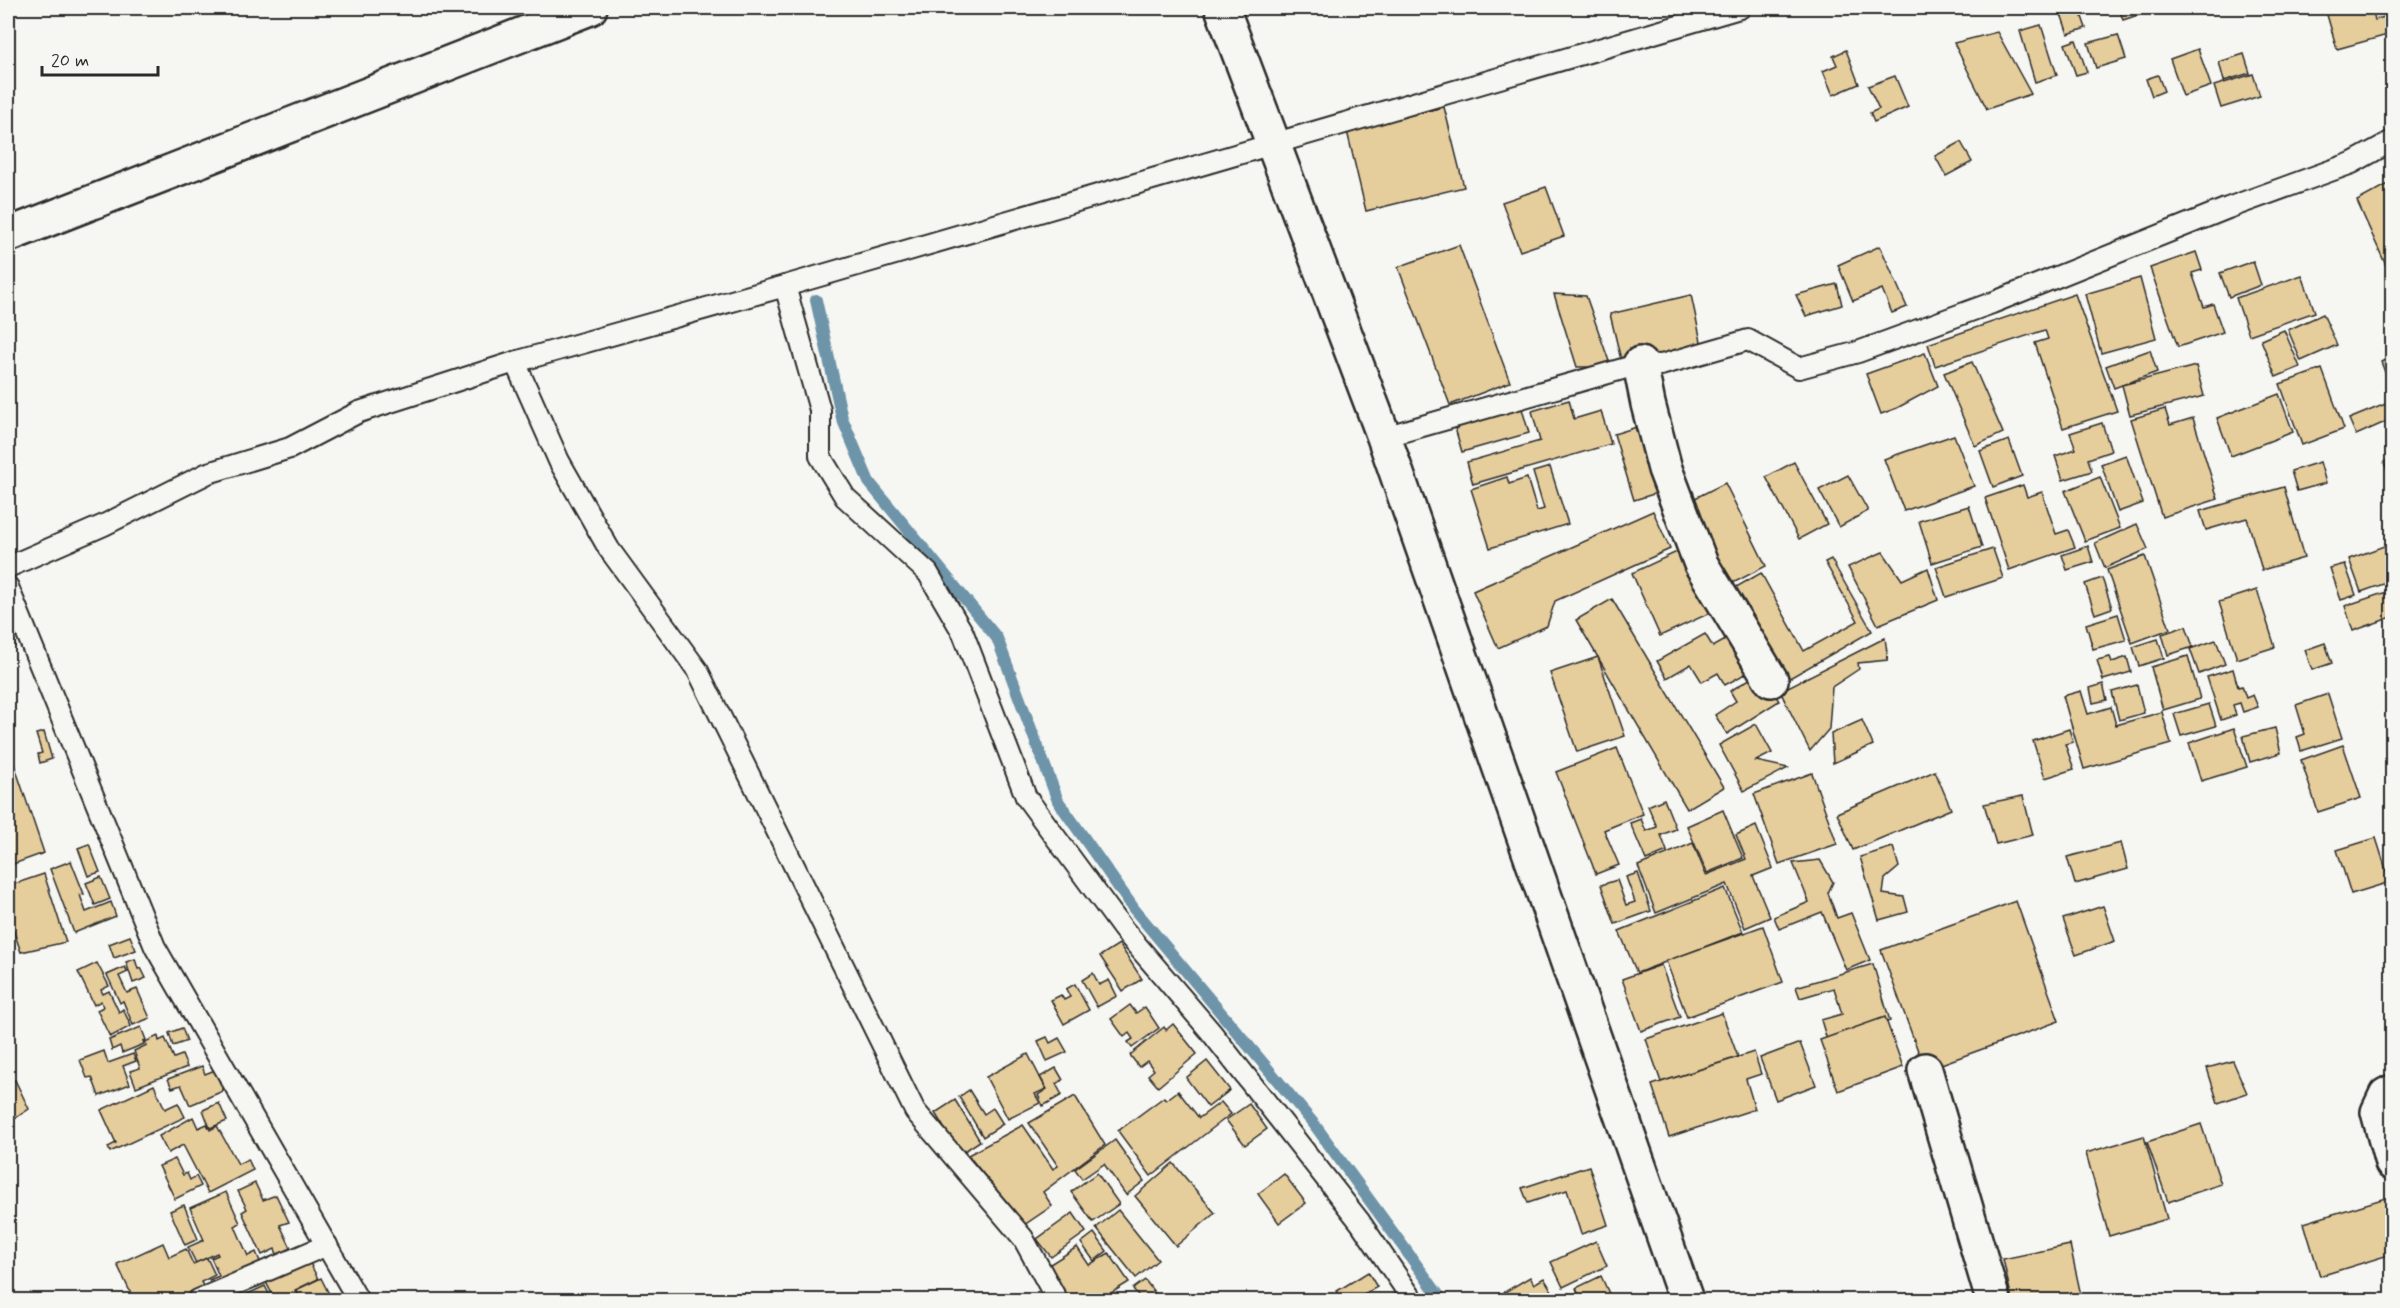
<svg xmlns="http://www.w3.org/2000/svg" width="2400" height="1308" font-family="Mynerve,sans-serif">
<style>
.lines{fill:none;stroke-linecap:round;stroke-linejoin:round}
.stream{stroke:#6e94a9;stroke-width:12}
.building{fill:#e6cd9c;stroke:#2b2b2b;stroke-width:1.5}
.lane-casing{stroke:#2b2b2b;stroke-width:24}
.street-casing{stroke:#2b2b2b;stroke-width:38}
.secondary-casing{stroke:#2b2b2b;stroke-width:38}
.lane{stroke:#f6f6f2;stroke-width:20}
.street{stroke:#f6f6f2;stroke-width:33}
.secondary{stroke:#f6f6f2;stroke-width:33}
</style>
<rect width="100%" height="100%" fill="#f6f6f2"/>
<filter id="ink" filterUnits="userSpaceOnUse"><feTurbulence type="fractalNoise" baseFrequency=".0167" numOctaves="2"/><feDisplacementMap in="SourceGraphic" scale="12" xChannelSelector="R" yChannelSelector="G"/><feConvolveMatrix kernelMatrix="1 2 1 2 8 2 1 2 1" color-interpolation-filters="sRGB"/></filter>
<g filter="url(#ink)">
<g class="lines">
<!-- stream -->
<path class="stream" d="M816 300 842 418 869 482 997 638 1058 801 1134 909 1314 1124 1442 1300"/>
</g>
<!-- building -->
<g class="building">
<path d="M2059 8H2079L2086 28 2068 34Z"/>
<path d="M2119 8H2149L2150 11 2123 20Z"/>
<path d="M2325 8H2372L2375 20 2387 16 2391 34 2337 49Z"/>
<path d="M2041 25 2057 75 2035 82 2020 31Z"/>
<path d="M1997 32 2031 94 1987 109 1954 43Z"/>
<path d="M2118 35 2126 59 2096 68 2088 43Z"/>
<path d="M2076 40 2087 72 2076 75 2065 44Z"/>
<path d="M2198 49 2211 86 2183 96 2170 59Z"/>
<path d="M1846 50 1859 84 1833 95 1823 71 1837 65 1833 56Z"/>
<path d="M2244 54 2250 73 2224 81 2219 62Z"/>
<path d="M2253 74 2260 96 2221 108 2214 86Z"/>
<path d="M2158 75 2164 91 2152 96 2146 79Z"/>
<path d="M1895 76 1908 107 1874 122 1870 113 1879 109 1868 86Z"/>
<path d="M1444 107 1464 187 1366 211 1347 131Z"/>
<path d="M1961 142 1972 162 1946 176 1935 156Z"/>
<path d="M2392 182V279L2357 201Z"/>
<path d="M1546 187 1564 236 1520 251 1502 202Z"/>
<path d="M1459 245 1510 382 1450 405 1398 267Z"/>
<path d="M1880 246 1907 307 1892 313 1882 289 1853 301 1838 265Z"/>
<path d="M2196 252 2202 270 2192 273 2204 307 2213 304 2223 332 2178 347 2150 268Z"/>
<path d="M2253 261 2261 285 2229 297 2220 273Z"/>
<path d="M2302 275 2315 312 2249 335 2236 298Z"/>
<path d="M2140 278 2156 338 2101 353 2085 294Z"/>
<path d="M1837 284 1842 305 1806 316 1796 295Z"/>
<path d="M1554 294 1586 296 1611 367H1577Z"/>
<path d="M2075 294 2117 411 2063 428 2035 343 2048 339 2045 330 1935 366 1928 344Z"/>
<path d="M1691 295 1702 346 1622 364 1610 314Z"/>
<path d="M2323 314 2337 345 2301 361 2288 330Z"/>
<path d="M2284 330 2300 367 2276 377 2261 340Z"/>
<path d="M2150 350 2157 372 2114 388 2106 366Z"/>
<path d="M1925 353 1938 386 1897 408 1881 414 1866 374Z"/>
<path d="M2392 357V390L2381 362Z"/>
<path d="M1972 362 2003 433 1975 446 1944 373Z"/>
<path d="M2196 366 2204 396 2130 415 2122 385Z"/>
<path d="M2322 369 2344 429 2302 445 2280 384Z"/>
<path d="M2279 394 2293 432 2231 456 2217 418Z"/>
<path d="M1518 395 1529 433 1462 452 1451 414Z"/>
<path d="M1569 400 1574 419 1601 411 1611 444 1473 484 1467 462 1540 441 1532 411Z"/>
<path d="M2388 403 2392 419 2356 435 2349 419Z"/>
<path d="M2165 409 2170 425 2193 418 2218 499 2162 517 2131 419Z"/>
<path d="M1650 423 1670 489 1634 500 1614 434Z"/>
<path d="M2102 423 2111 451 2088 459 2092 471 2063 480 2055 456 2076 449 2070 433Z"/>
<path d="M1954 435 1974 486 1904 511 1884 459Z"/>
<path d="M2009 440 2022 476 1993 487 1980 451Z"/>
<path d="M2126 455 2143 503 2118 512 2101 464Z"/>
<path d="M2392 459V482H2391L2384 462Z"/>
<path d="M1794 462 1827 524 1799 539 1766 477Z"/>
<path d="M2320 462 2326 483 2297 491 2291 471Z"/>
<path d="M1550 467 1568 524 1490 548 1471 489 1507 477 1509 484 1527 478 1537 511 1544 509 1533 472Z"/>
<path d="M1848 475 1868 511 1839 527 1819 490Z"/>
<path d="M2100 477 2120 528 2085 541 2065 491Z"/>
<path d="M1725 483 1766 566 1731 584 1689 501Z"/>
<path d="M2023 485 2027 497 2042 492 2056 534 2068 530 2075 547 2009 570 1985 498Z"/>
<path d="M2284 487 2304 558 2262 570 2247 518 2206 530 2200 511Z"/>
<path d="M1969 506 1982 547 1932 563 1919 521Z"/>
<path d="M1653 511 1670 549 1555 601 1547 626 1498 648 1473 591Z"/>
<path d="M2137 524 2148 549 2105 568 2095 543Z"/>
<path d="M2392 543V581L2361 592 2349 559Z"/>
<path d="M2088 546 2093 562 2067 570 2062 555Z"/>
<path d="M1993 549 2003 578 1946 597 1936 567Z"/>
<path d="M1681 550 1710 613 1660 636 1632 573Z"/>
<path d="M1883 552 1902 580 1928 568 1938 600 1878 625 1848 567Z"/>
<path d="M2145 556 2170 629 2132 643 2107 570Z"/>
<path d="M1831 559 1872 631 1781 683 1729 591 1761 573 1804 651 1858 621 1825 562Z"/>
<path d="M2345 564 2356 595 2341 600 2330 568Z"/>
<path d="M2102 578 2112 608 2095 614 2085 584Z"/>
<path d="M2257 590 2275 647 2237 659 2219 602Z"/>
<path d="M2392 590V617L2353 631 2345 606Z"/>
<path d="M1612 599 1724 787 1687 809 1576 620Z"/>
<path d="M2118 614 2126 640 2093 649 2086 624Z"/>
<path d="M2186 626 2193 647 2168 655 2162 634Z"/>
<path d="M11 631 15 645 8 647V632Z"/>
<path d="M1705 634 1713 647 1736 634 1756 668 1725 685 1718 673 1702 682 1691 664 1667 678 1657 661Z"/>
<path d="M1885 638 1888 660 1858 663 1859 669 1832 687 1829 729 1810 751 1780 691Z"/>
<path d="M2158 639 2164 658 2139 666 2133 647Z"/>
<path d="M2216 640 2225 664 2199 674 2190 649Z"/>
<path d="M2325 643 2332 663 2312 670 2305 650Z"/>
<path d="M2188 656 2200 699 2163 710 2151 667Z"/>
<path d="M1598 657 1625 736 1577 752 1550 673Z"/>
<path d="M2110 657 2112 662 2127 657 2131 672 2103 680 2097 660Z"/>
<path d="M2233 669 2238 687 2242 686 2246 698 2253 695 2258 707 2243 712 2240 703 2233 705 2236 715 2221 720 2207 677Z"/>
<path d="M1761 672 1779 701 1727 734 1715 715 1736 701 1730 691Z"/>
<path d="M2103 684 2107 700 2093 703 2090 688Z"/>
<path d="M2137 685 2144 713 2119 720 2112 692Z"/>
<path d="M2081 691 2088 714 2111 707 2116 725 2162 712 2171 744 2084 769 2063 696Z"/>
<path d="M2328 694 2342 738 2301 751 2297 737 2305 734 2296 705Z"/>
<path d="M2209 704 2216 726 2181 736 2174 714Z"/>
<path d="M1862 720 1873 745 1833 763 1831 734Z"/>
<path d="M1756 724 1772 753 1756 761 1788 768 1744 791 1719 745Z"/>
<path d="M2234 728 2247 767 2201 781 2189 743Z"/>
<path d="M2275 728 2281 753 2250 762 2243 736Z"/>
<path d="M2069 729 2073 742 2065 744 2074 769 2045 778 2033 741Z"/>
<path d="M44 732 52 759 40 763 38 754 42 753 36 734Z"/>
<path d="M2343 745 2361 798 2318 812 2301 760Z"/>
<path d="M1617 748 1643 814 1604 830 1619 865 1596 874 1556 772Z"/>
<path d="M9 749 44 853 8 866V750Z"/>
<path d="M1935 771 1951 809 1853 850 1837 813Z"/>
<path d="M1812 773 1837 844 1779 864 1754 794Z"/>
<path d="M2023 796 2033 835 1996 844 1984 804Z"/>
<path d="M1664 799 1676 829 1661 835 1667 851 1646 860 1630 823 1641 819 1646 831 1657 827 1648 806Z"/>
<path d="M1723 810 1743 858 1707 873 1687 826Z"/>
<path d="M1756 826 1773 868 1753 876 1770 917 1745 928 1727 884 1656 913 1638 866 1693 843 1706 875 1746 859 1736 835Z"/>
<path d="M2376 838 2390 882 2351 894 2337 850Z"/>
<path d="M2121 843 2128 869 2075 884 2067 857Z"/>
<path d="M89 844 100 872 88 876 78 848Z"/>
<path d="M1893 847 1899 867 1885 879 1883 894 1904 897 1908 912 1879 920 1860 857Z"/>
<path d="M1820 860 1833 882 1828 893 1837 918 1851 913 1870 960 1846 970 1822 912 1779 929 1774 917 1809 902 1793 863Z"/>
<path d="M71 861 84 894 80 895 86 912 111 902 116 916 74 933 50 869Z"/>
<path d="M1638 873 1651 911 1615 924 1601 885 1617 880 1626 905 1635 902 1626 877Z"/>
<path d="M44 874 66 942 21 952 8 915V886Z"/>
<path d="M101 877 110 899 95 905 86 883Z"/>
<path d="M1725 888 1743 932 1637 973 1619 931Z"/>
<path d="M2016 901 2059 1021 1925 1070 1881 950Z"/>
<path d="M2103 906 2115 941 2076 955 2063 919Z"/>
<path d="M1763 926 1783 982 1687 1017 1666 961Z"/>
<path d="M130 936 136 950 114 958 109 944Z"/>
<path d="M1119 944 1142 979 1123 991 1100 956Z"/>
<path d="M135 959 138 969 141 968 146 978 133 983 126 962Z"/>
<path d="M97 963 109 986 101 990 103 994 109 991 119 1012 123 1009 131 1026 110 1037 97 1010 103 1007 101 1001 94 1005 78 972Z"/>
<path d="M1873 964 1890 1021 1827 1040 1821 1020 1842 1014 1834 988 1800 998 1796 987Z"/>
<path d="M1661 965 1680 1017 1641 1031 1622 979Z"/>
<path d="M125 967 128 972 119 976 127 993 137 989 150 1018 133 1025 123 1001 120 1003 107 975Z"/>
<path d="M1093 973 1099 985 1109 980 1117 996 1097 1007 1082 980Z"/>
<path d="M1075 984 1089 1010 1064 1024 1051 1000 1061 995 1064 1000 1070 997 1066 989Z"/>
<path d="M1130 1005 1136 1013 1145 1007 1159 1028 1132 1048 1128 1042 1133 1039 1129 1033 1124 1037 1111 1019Z"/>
<path d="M1722 1013 1738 1057 1661 1082 1646 1039Z"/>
<path d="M1885 1017 1903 1067 1838 1091 1820 1040Z"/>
<path d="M1173 1024 1197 1054 1158 1087 1148 1075 1154 1070 1147 1061 1139 1067 1130 1055 1164 1027 1166 1030Z"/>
<path d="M141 1027 146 1040 143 1041 144 1044 122 1053 120 1046 112 1050 109 1040Z"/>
<path d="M182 1028 187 1041 173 1046 169 1033Z"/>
<path d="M158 1036 159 1041 165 1038 174 1058 182 1055 187 1067 136 1087 130 1071 140 1068 134 1051 147 1045 145 1042Z"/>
<path d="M1047 1037 1050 1043 1059 1038 1067 1052 1047 1061 1038 1041Z"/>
<path d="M1800 1043 1816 1085 1776 1100 1760 1058Z"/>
<path d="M104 1051 108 1063 133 1054 136 1061 123 1066 130 1084 99 1096 92 1077 87 1078 80 1060Z"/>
<path d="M1754 1052 1761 1074 1746 1079 1755 1109 1669 1137 1652 1085Z"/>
<path d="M1028 1054 1046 1089 1035 1094 1040 1103 1008 1119 986 1077Z"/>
<path d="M1207 1061 1230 1090 1208 1107 1186 1078Z"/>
<path d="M2233 1061 2247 1093 2218 1103 2207 1068Z"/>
<path d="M202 1066 205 1074 215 1070 223 1091 190 1105 181 1085 172 1088 168 1079Z"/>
<path d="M1056 1068 1063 1080 1056 1084 1062 1095 1043 1106 1038 1095 1047 1089 1040 1077Z"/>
<path d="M15 1080 29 1109 8 1123V1083Z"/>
<path d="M154 1085 165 1109 178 1103 185 1117 110 1152 108 1147 116 1143 101 1110Z"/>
<path d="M969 1090 984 1114 993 1108 1003 1124 983 1137 959 1097Z"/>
<path d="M1178 1091 1199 1118 1221 1102 1231 1114 1151 1176 1118 1131 1164 1097 1166 1100Z"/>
<path d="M1075 1096 1105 1145 1043 1192 1052 1206 1024 1225 968 1155 1023 1125 1053 1169 1058 1166 1029 1123Z"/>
<path d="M955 1100 980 1141 960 1154 935 1113Z"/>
<path d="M219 1103 227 1121 210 1128 203 1110Z"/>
<path d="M1249 1104 1267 1129 1245 1145 1226 1120Z"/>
<path d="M193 1117 198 1128 207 1124 210 1130 217 1126 238 1164 248 1159 253 1170 208 1193 183 1145 168 1153 159 1136Z"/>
<path d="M2201 1124 2221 1184 2168 1202 2147 1142Z"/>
<path d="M2144 1136 2167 1219 2109 1236 2086 1153Z"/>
<path d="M1115 1140 1144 1181 1126 1195 1104 1164 1082 1179 1075 1169Z"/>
<path d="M175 1159 183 1175 187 1173 190 1180 196 1176 201 1186 175 1199 159 1166Z"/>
<path d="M1173 1163 1215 1213 1176 1246 1135 1196Z"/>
<path d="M1589 1166 1608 1225 1581 1234 1567 1190 1528 1203 1522 1188Z"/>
<path d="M1097 1173 1119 1204 1093 1222 1071 1192Z"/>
<path d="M1284 1174 1306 1203 1279 1223 1258 1194Z"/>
<path d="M255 1183 263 1200 276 1195 289 1222 280 1225 292 1250 278 1257 275 1249 262 1255 242 1212 247 1209 238 1191Z"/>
<path d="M226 1192 240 1223 235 1226 248 1256 256 1252 261 1264 213 1289 209 1280 219 1276 211 1258 218 1255 217 1253 196 1263 188 1247 204 1240 190 1208Z"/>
<path d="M2392 1196V1254L2320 1276 2304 1223Z"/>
<path d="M184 1205 198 1239 185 1245 170 1211Z"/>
<path d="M1118 1210 1158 1260 1136 1278 1096 1228Z"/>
<path d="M1073 1213 1086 1232 1051 1257 1037 1239Z"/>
<path d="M1094 1233 1107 1251 1094 1261 1081 1243Z"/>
<path d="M1596 1241 1607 1266 1563 1287 1551 1262Z"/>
<path d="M163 1243 169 1257 186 1249 193 1264 207 1258 215 1275 201 1282 205 1290 181 1300H134L117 1264Z"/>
<path d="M2070 1245 2082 1300H2012L2003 1259Z"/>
<path d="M1077 1247 1089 1265 1109 1253 1129 1282 1100 1300H1069L1047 1266Z"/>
<path d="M308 1259 318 1279 295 1290 300 1300H275L265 1280Z"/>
<path d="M1368 1272 1377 1287 1355 1300H1343L1337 1291Z"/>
<path d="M1601 1276 1612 1300H1581L1576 1288Z"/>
<path d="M1530 1277 1534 1284 1544 1278 1555 1296 1548 1300H1491Z"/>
<path d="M321 1278 332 1300H301L296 1290Z"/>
<path d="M1145 1280 1160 1300H1142L1133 1289Z"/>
<path d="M265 1286 272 1300H235Z"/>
</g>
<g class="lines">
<defs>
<g id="lane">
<path d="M785 286 820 410V456L845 497 928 573 963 633 1026 797 1123 929 1211 1032 1360 1222 1413 1300"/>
<path d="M515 362 559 461 609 549 698 671 915 1111 1023 1238 1057 1300"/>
<path d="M1384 437 1640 364 1661 365 1748 340 1799 368 1858 352 1992 303 2228 208 2352 163 2392 141"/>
<path d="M8 567 104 525 208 473 290 448 359 412 515 362 785 286 1740 8"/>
<path d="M8 587 155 947 358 1300"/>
<path d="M198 1300 327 1245"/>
</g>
<g id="street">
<path d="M1640 364 1648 404 1665 469 1701 564 1771 680"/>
<path d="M1925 1070 1993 1300"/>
<path d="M2392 1092 2386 1095 2378 1112 2392 1163"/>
</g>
<g id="secondary">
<path d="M1222 8 1384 437 1686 1300"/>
<path d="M8 235 590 8"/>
</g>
</defs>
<!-- lane casing -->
<use href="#lane" class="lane-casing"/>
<!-- street casing -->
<use href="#street" class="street-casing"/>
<!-- secondary casing -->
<use href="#secondary" class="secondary-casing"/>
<!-- lane -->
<use href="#lane" class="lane"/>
<!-- street -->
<use href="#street" class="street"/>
<!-- secondary -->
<use href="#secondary" class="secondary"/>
</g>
</g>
<!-- margin -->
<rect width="2400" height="1308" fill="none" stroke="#f6f6f2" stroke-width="30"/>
<rect x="15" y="15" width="2370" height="1278" fill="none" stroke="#2b2b2b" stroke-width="2" filter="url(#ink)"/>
<!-- scale -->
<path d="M42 66v9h116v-9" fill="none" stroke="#2b2b2b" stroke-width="3"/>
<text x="51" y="66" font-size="18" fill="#2b2b2b" stroke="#f6f6f2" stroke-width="4.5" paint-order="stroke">20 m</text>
</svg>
